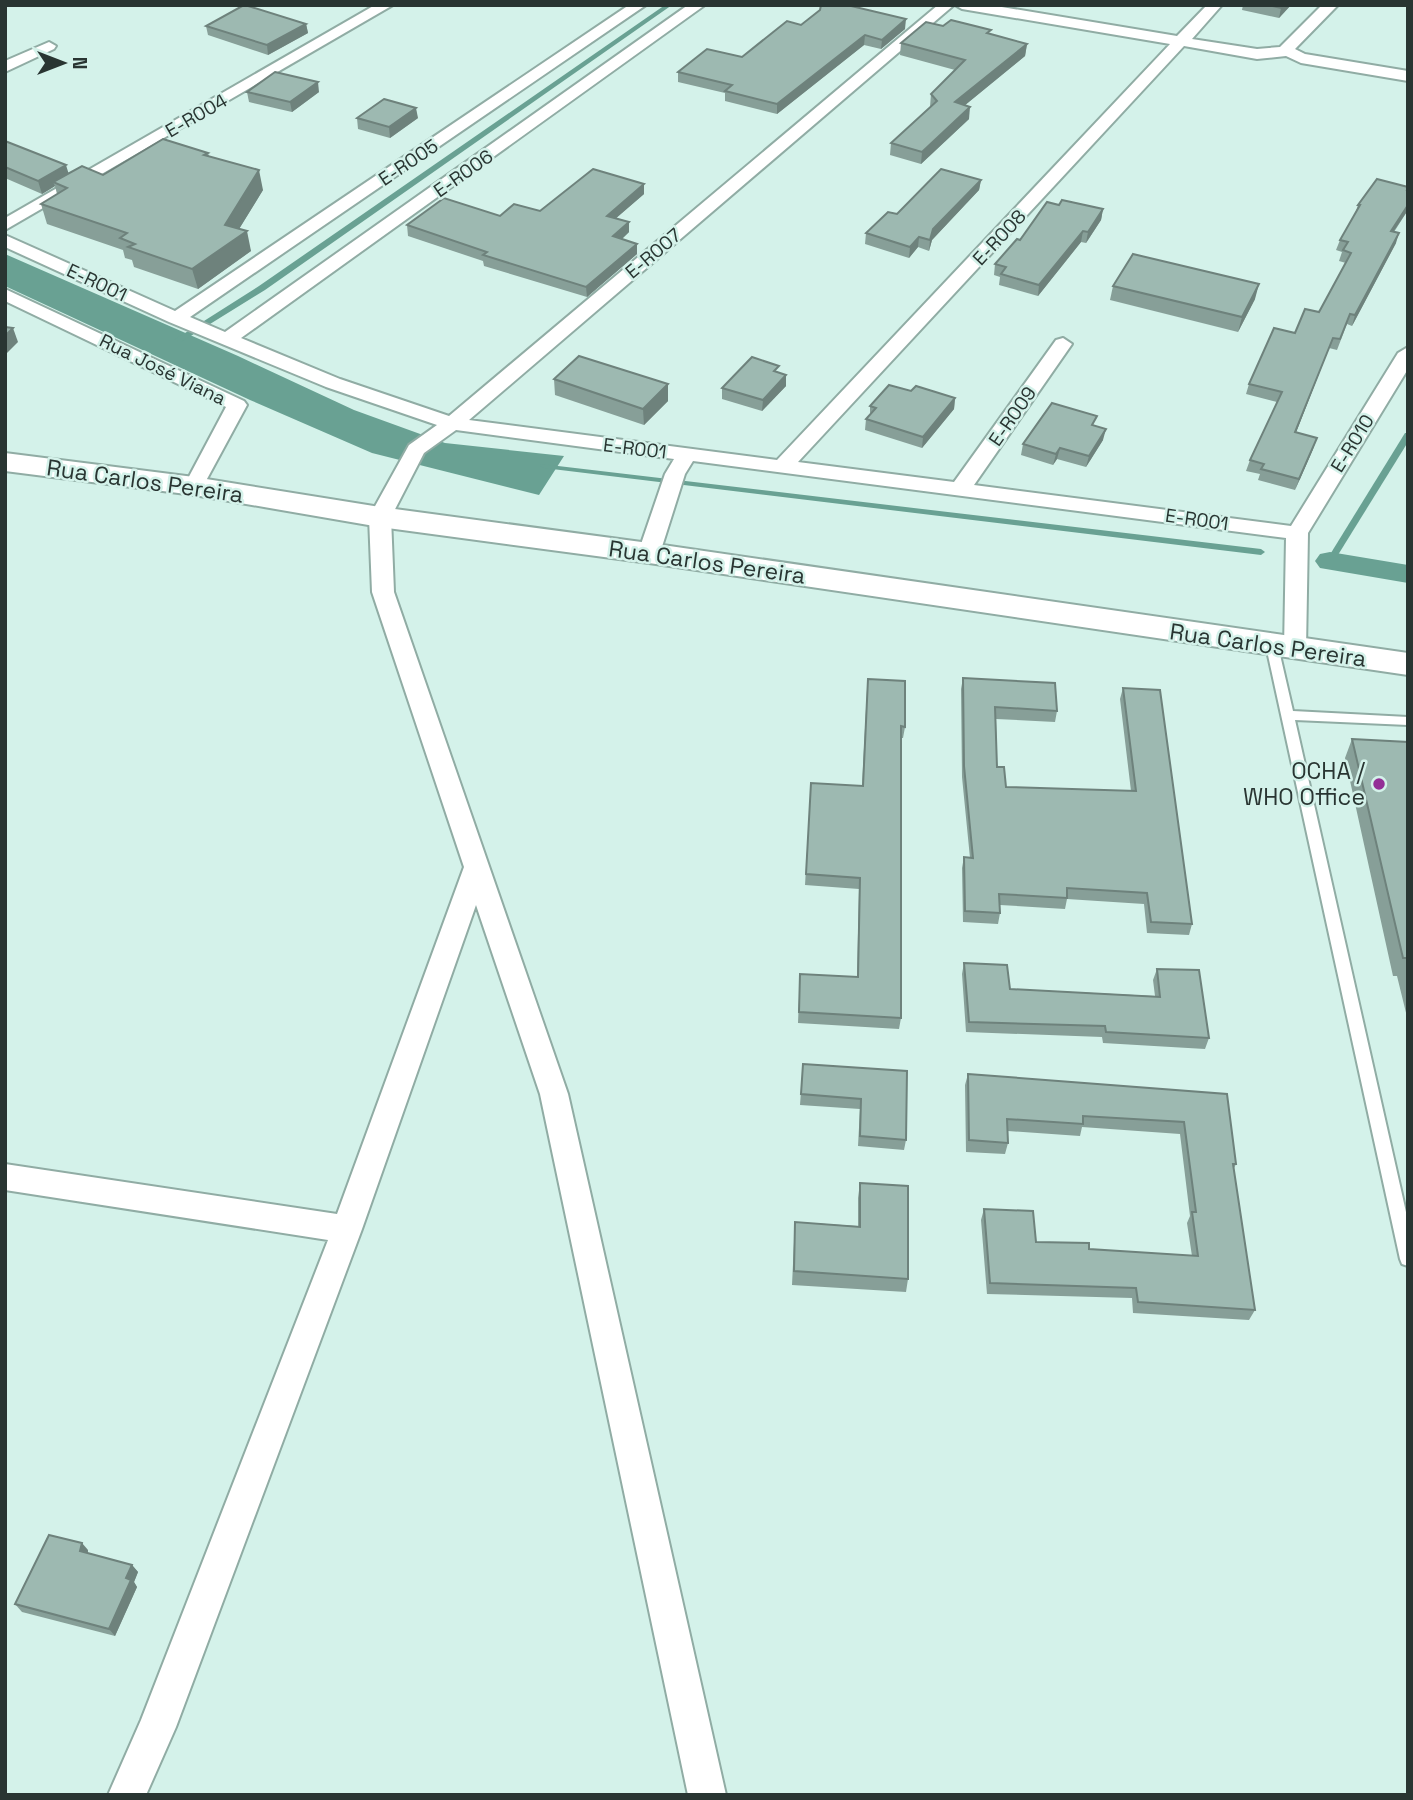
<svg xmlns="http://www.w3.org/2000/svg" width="1413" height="1800" font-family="'Space Grotesk',sans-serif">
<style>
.water{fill:#69a193}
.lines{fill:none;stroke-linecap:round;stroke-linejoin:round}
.stream{fill:#69a193;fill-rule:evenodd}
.canal{fill:#69a193;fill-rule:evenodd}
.lane-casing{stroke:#90aca4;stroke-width:4}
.street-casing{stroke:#90aca4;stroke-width:4}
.secondary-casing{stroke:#90aca4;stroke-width:4}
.lane{fill:#fff;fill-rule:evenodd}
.street{fill:#fff;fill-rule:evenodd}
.secondary{fill:#fff;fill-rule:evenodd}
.wall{fill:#879f98}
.shaded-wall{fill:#6e827c}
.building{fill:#9db9b1;stroke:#6e827c;stroke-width:2}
.poi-dot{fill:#932f96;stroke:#d4f2ea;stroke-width:2.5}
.labels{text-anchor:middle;stroke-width:5;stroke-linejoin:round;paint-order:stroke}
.far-street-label{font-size:19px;fill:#293532;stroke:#d4f2ea}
.street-label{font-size:23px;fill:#293532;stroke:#d4f2ea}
.poi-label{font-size:23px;fill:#293532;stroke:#d4f2ea;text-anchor:end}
</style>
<rect width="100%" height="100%" fill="#d4f2ea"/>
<!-- water -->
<path class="water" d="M5 254 238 356 354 410 445 443 564 456 539 495 372 453 250 400 5 286Z"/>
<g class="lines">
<!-- stream -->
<g class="stream">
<path d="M665 5H672L265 290 181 342 174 340 259 286Z"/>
<path d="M1405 433H1408V442L1333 563H1327L1326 561Z"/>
<path d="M541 464 1261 549 1265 552 1261 555 544 468 540 466Z"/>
</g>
<!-- canal -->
<path class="canal" d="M1330 552 1408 565V583L1320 568 1315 561 1320 554Z"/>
<defs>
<path id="lane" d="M1272 642 1278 646 1293 711 1408 717V725L1295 720 1408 1221V1266L1402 1264 1400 1259 1266 646Z"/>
<g id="street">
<path d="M375 5H393L5 230V218Z"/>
<path d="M629 5H646L190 317 225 332 688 5H705L241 338 340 379 449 416 938 5H954L469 420 777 460 1170 44 962 9 955 5H990L1177 36 1207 5H1222L1192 39 1257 49 1280 47 1322 5H1338L1295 49 1305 54 1408 71V81L1301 63 1286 56 1257 59 1184 46 798 462 954 482 1056 340 1063 338 1072 344 974 485 1291 526 1398 353 1408 347V369L1308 533 1306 649 1303 654 1295 657 1287 654 1284 649 1286 538 693 461 685 474 660 553 657 558H641L638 553 665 474 674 459 456 430 424 453 391 517 394 592 568 1094 726 1795H688L540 1094 476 905 362 1229 176 1727 146 1795H108L141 1720 328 1240 5 1190V1164L337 1214 464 867 372 592 369 517 409 445 437 425 326 387 169 322 5 247V235L175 311Z"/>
<path d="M49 42 56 46 54 49 5 72V61Z"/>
<path d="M5 289 244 401 247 405 201 490H187L184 486 226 407 5 301Z"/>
</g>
<path id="secondary" d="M5 453 194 477 380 507 649 543 1408 653V675L649 563 380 527 194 495 5 471Z"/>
</defs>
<!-- lane casing -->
<use href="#lane" class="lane-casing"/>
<!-- street casing -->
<use href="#street" class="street-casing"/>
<!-- secondary casing -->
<use href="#secondary" class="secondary-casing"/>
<!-- lane -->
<use href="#lane" class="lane"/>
<!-- street -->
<use href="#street" class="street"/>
<!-- secondary -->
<use href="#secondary" class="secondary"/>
</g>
<!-- wall -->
<g class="wall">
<path d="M1243 5H1291L1279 18 1242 10Z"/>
<path d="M306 24 308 33 268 55 208 35 206 26Z"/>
<path d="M801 25 905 29 881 49 864 45 777 114 725 101V93L678 82V72L742 57Z"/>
<path d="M943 26 990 34 1027 44 1025 56 965 105 969 119 921 164 890 155 891 143 930 107 931 94 955 70 900 55 901 43Z"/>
<path d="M247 92H319L292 112 249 102Z"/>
<path d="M357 118H418L390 138 358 129Z"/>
<path d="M5 141 69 173 103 175 208 153 209 156 263 190 239 229 251 251 198 289 134 267 132 260 125 258 123 250 47 224 41 204 57 194 55 186 42 194 5 178Z"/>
<path d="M981 180 979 190 932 240 929 251 918 247 909 258 865 244 866 233 897 214Z"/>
<path d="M644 184V194L616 218 629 222V232L622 239 637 254 587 297 484 266 483 261 408 236 407 225 540 211Z"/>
<path d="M1408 190V210L1394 232 1396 243 1352 326 1347 324 1337 350 1329 348 1296 432 1313 449 1295 490 1258 480 1260 474 1246 471 1250 460 1277 402 1246 394 1249 384 1295 333 1319 312 1346 263 1339 261 1342 252 1336 250 1340 240 1355 214 1358 205Z"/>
<path d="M1059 205 1103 209 1101 220 1086 243 1081 242 1038 296 999 285 1000 277 994 275 995 264 1020 240Z"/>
<path d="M1113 286 1255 299 1238 332 1110 300Z"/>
<path d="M779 372 786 386 762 411 722 399V388Z"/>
<path d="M554 379 668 384V401L644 425 555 395Z"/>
<path d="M911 391 955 398 954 409 922 448 865 430 866 419 870 415V406Z"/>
<path d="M1095 426 1103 440 1086 467 1057 459 1053 465 1021 455 1023 444Z"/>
<path d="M963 678 1057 711 1055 722 996 719 997 767 1006 787 1131 791 1120 699 1123 688 1192 924 1189 935 1147 933 1144 904 1067 899 1065 909 1000 905V913L998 924 963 922 962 868 964 857 970 858 962 777 961 689Z"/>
<path d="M867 690 905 727 903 738H901V1018L899 1029 798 1023 800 974 857 977 859 889 805 885 811 783 862 786Z"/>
<path d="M1352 739 1408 742V1021L1397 976H1393L1345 758Z"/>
<path d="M964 963 1010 989 1155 996 1153 980 1157 969 1209 1038 1205 1049 1103 1043 1102 1037 966 1032 962 974Z"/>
<path d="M803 1064 907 1071 906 1140 904 1150 858 1146 860 1109 800 1105Z"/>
<path d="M968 1074 1227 1094 1236 1164 1233 1170 1255 1310 1249 1320 1133 1313 1132 1298 987 1294 981 1220 984 1209 1036 1242 1089 1249 1192 1256 1187 1223 1190 1216 1180 1134 1082 1127 1080 1136 1008 1131V1143L1005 1154 966 1152 965 1085Z"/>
<path d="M860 1183 908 1279 906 1292 792 1285 795 1222 858 1226V1198Z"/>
<path d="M88 1550V1553L132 1565 138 1572 134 1582 137 1587 115 1636 22 1612 15 1604Z"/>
</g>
<!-- shaded-wall -->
<g class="shaded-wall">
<path d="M1284 5H1291L1279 18 1281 8Z"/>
<path d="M906 19 905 29 881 49 882 40Z"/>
<path d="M306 24 308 33 268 55 267 45Z"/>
<path d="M865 35 864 45 777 114V104Z"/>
<path d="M1027 44 1025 56 953 115 955 102Z"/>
<path d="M318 82 319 92 292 112 290 102Z"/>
<path d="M970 107 969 119 921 164 922 152Z"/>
<path d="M416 108 418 118 390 138 389 127Z"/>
<path d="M66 165 70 178 53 182 55 186 42 194 38 181Z"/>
<path d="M259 170 263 190 231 242 247 231 251 251 198 289 192 269 225 225Z"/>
<path d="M981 180 979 190 932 240 929 251 930 240 933 229Z"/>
<path d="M644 184V194L607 226V216Z"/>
<path d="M1408 205V210L1387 241 1391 231Z"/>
<path d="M1103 209 1101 220 1086 243 1088 232Z"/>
<path d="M629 222V232L613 247V236Z"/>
<path d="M1083 231 1081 242 1038 296 1039 285Z"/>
<path d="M1399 233 1396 243 1352 326 1355 315Z"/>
<path d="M919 237 918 247 909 258 910 247Z"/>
<path d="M637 244V254L587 297 586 287Z"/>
<path d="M1259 284 1255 299 1238 332 1242 317Z"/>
<path d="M13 328 18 342 5 355V336Z"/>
<path d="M1333 338 1329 348 1292 443 1295 432Z"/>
<path d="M786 375V386L762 411 763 400Z"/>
<path d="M668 384V401L644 425 643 409Z"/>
<path d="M955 398 954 409 922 448 923 437Z"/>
<path d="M1106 429 1103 440 1086 467 1089 456Z"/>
<path d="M1317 438 1313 449 1295 490 1299 479Z"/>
<path d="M1060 448 1057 459 1053 465 1056 454Z"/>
<path d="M82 1543 88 1550 87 1559 80 1551Z"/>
<path d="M132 1565 138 1572 134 1582 137 1587 115 1636 109 1629 126 1578Z"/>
</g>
<!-- building -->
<g class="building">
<path d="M244 5H245L306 24 267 45 206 26Z"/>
<path d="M821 5H847L906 19 882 40 865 35 777 104 725 91 732 85 678 72 707 49 742 57 787 21 801 25 820 10Z"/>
<path d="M1268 5H1284L1281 8Z"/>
<path d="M951 20 991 30 987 33 1027 44 955 102 970 107 922 152 891 143 937 101 931 94 965 60 901 43 926 22 943 26Z"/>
<path d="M275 72 318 82 290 102 247 92Z"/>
<path d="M384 99 416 108 389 127 357 118Z"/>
<path d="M163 139 208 153 204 155 259 170 225 225 247 231 192 269 128 247 135 244 120 238 127 233 41 204 67 188 53 182 82 166 103 175Z"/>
<path d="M5 141 66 165 38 181 5 167Z"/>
<path d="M593 169 644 184 607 216 629 222 613 236 637 244 586 287 483 255 487 252 407 225 444 198 500 216 514 204 540 211Z"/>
<path d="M941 169 981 180 933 229 930 240 919 237 910 247 866 233 888 212 897 214Z"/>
<path d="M1377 179 1408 187 1407 190H1408V205L1391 231 1399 233 1355 315 1350 314 1340 339 1333 338 1295 432 1317 438 1299 479 1261 469 1264 464 1250 460 1282 392 1249 384 1274 328 1295 333 1305 309 1319 312 1351 253 1343 250 1348 242 1340 240 1360 205H1358Z"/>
<path d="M1062 200 1103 209 1088 232 1083 231 1039 285 1001 274 1006 267 995 264 1017 239 1020 240 1047 202 1059 205Z"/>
<path d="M1133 254 1259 284 1242 317 1113 286Z"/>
<path d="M5 327 13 328 5 336Z"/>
<path d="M579 356 668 384 643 409 554 379Z"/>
<path d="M752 357 779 366 774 371 786 375 763 400 722 388Z"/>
<path d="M889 385 911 391 916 386 955 398 923 437 866 419 876 408 870 406Z"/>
<path d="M1052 403 1097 416 1092 425 1106 429 1089 456 1060 448 1056 454 1023 444Z"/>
<path d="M963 678 1055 683 1057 711 995 707 997 767H1004L1006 787 1136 791 1123 688 1160 690 1192 924 1151 922 1147 893 1067 888V898L999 894 1000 913 965 911 964 857 973 858 964 766Z"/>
<path d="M868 679 905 681V727L901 726V1018L799 1012 800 974 858 977 860 878 806 874 811 783 863 786Z"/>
<path d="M1352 739 1408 742V963L1407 958H1403Z"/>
<path d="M964 963 1007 965 1010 989 1160 997 1157 969 1199 970 1209 1038 1106 1032 1105 1026 969 1022Z"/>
<path d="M803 1064 907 1071 906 1140 860 1136 861 1099 801 1094Z"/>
<path d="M968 1074 1227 1094 1236 1164H1233L1255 1310 1138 1302 1136 1288 990 1283 984 1209 1033 1211 1036 1242 1089 1243V1249L1198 1256 1192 1212H1196L1184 1122 1083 1116V1124L1007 1119 1008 1143 969 1140Z"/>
<path d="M860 1183 908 1186V1279L794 1271 795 1222 860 1227Z"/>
<path d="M49 1535 82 1543 80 1551 132 1565 126 1578 131 1580 109 1629 15 1604Z"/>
</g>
<!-- markers -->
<circle class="poi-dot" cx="1379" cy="784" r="7"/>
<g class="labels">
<!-- far-street labels -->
<g class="far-street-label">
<text transform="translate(196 115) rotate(-30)" y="7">E-R004</text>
<text transform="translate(408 162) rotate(-34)" y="7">E-R005</text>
<text transform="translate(463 173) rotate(-35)" y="7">E-R006</text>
<text transform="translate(999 237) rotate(-47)" y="7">E-R008</text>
<text transform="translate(653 253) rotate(-40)" y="7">E-R007</text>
<text transform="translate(97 282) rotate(25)" y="7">E-R001</text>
<text transform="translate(163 369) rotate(26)" y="7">Rua José Viana</text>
<text transform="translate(1012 416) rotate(-55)" y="7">E-R009</text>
<text transform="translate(1352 443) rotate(-58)" y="7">E-R010</text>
<text transform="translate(635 448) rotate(7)" y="7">E-R001</text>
<text transform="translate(1197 519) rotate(8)" y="7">E-R001</text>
</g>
<!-- street labels -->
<g class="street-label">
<text transform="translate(145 481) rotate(8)" y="8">Rua Carlos Pereira</text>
<text transform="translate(707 562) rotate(8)" y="8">Rua Carlos Pereira</text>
<text transform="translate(1268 645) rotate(8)" y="8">Rua Carlos Pereira</text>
</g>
<!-- poi labels -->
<g class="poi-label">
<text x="1365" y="779">OCHA /<tspan x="1365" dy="26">WHO Office</tspan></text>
</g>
</g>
<!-- border -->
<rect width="1413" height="1800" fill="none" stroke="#293532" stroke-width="14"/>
<!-- north arrow -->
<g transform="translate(63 63) rotate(90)" stroke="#d4f2ea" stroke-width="5" paint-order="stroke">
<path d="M0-5L12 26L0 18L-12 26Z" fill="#293532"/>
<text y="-10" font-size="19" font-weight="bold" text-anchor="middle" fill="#293532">N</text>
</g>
</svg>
